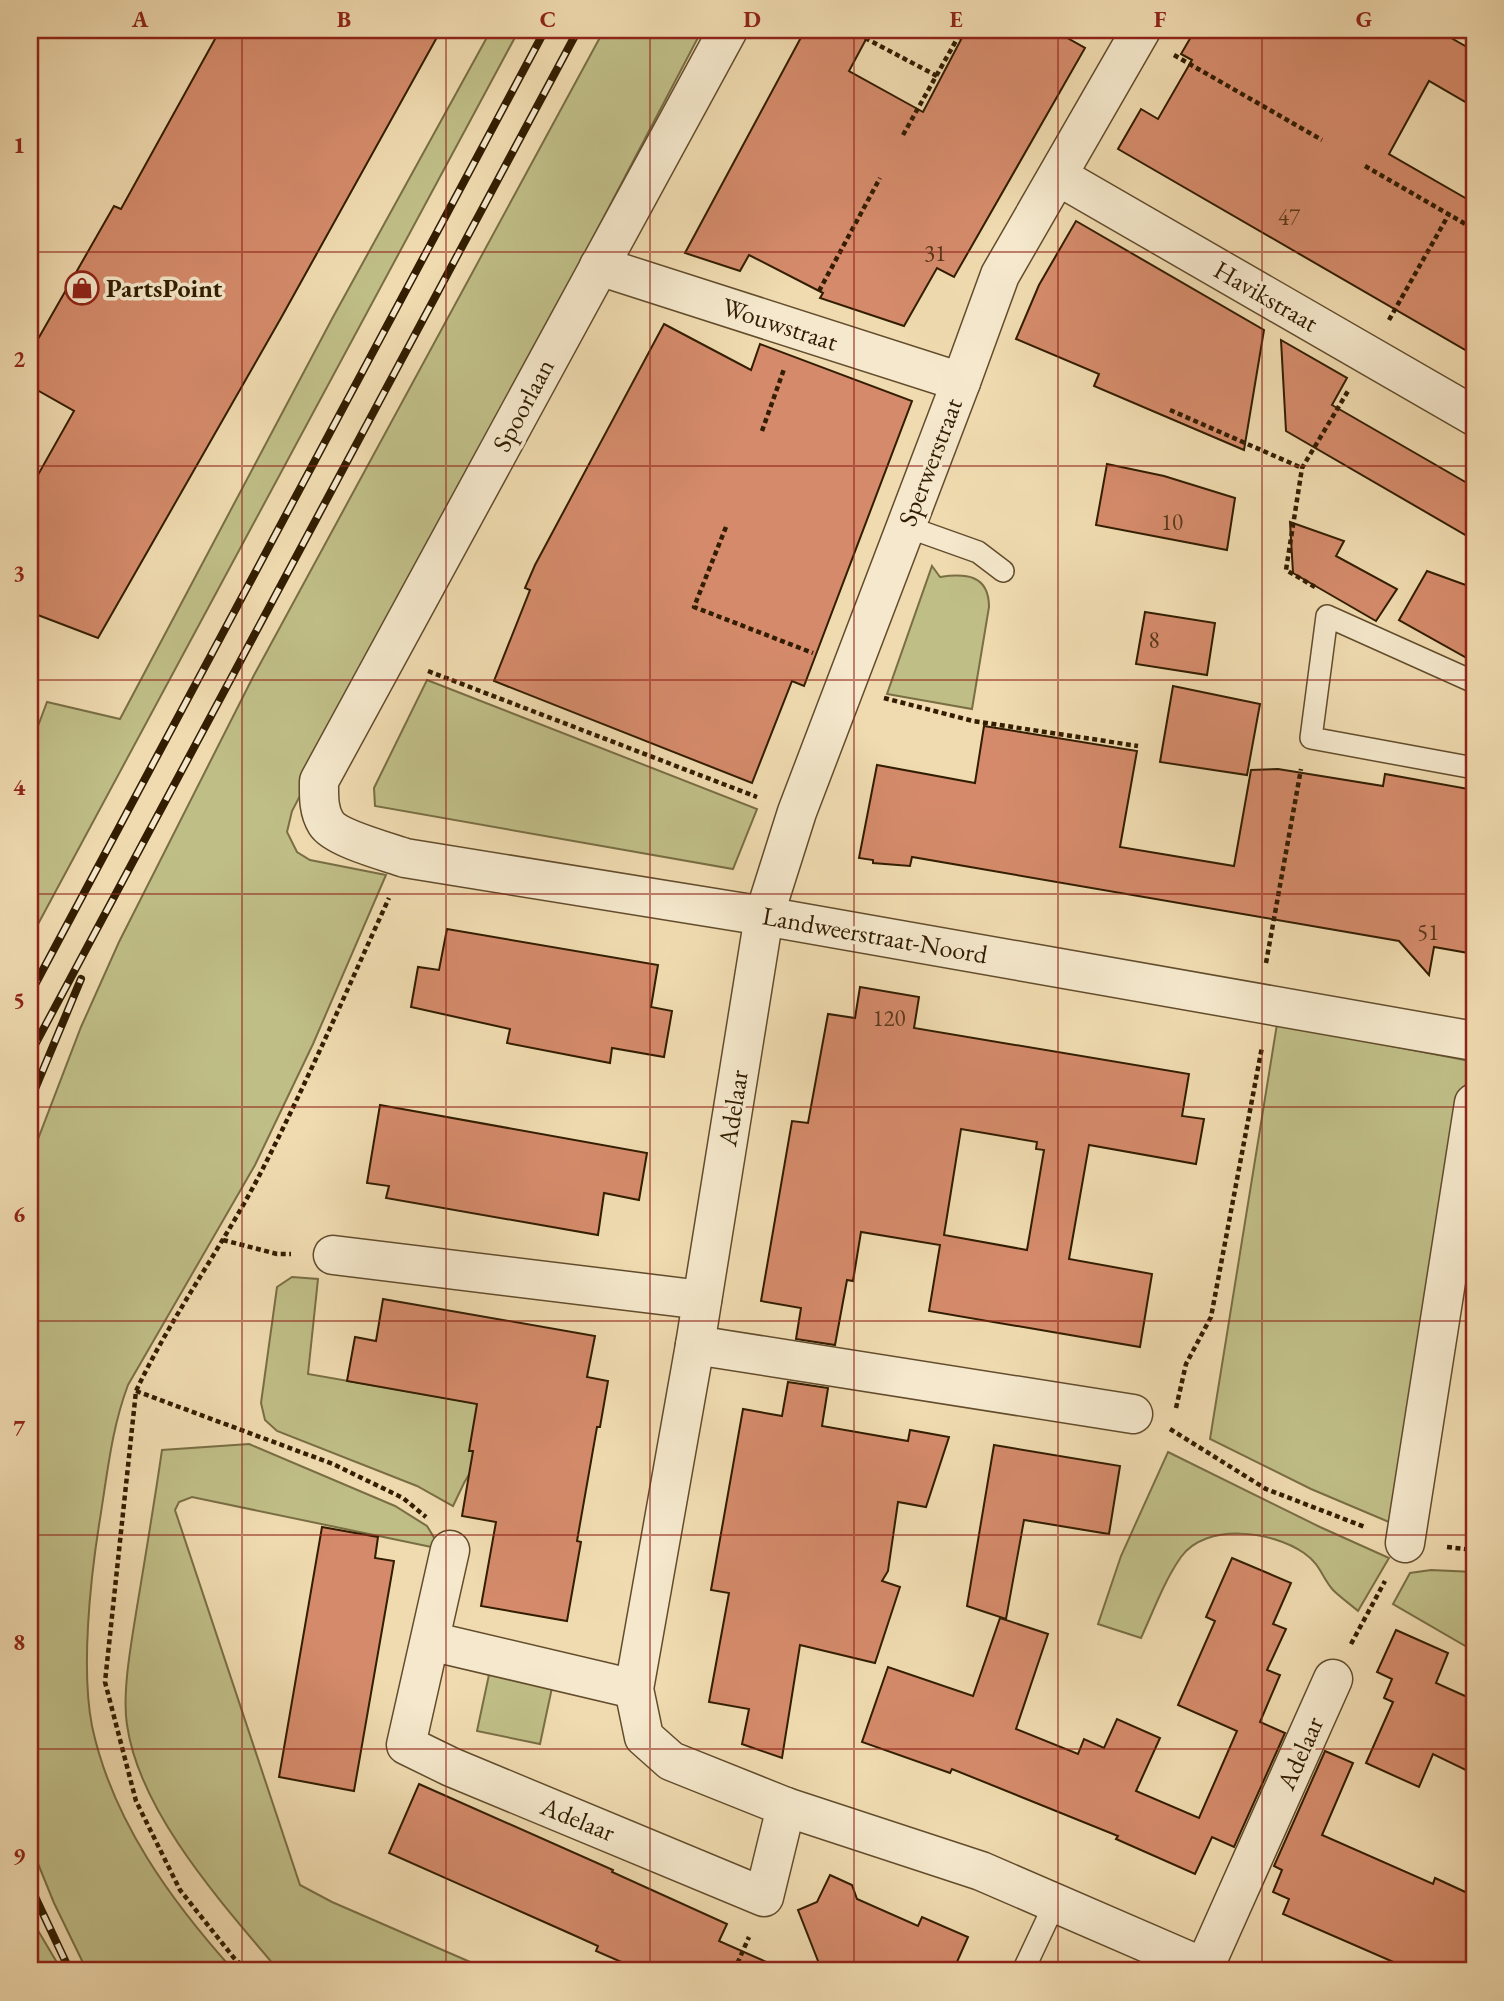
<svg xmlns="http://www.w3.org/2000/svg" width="1504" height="2001" font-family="'EB Garamond',serif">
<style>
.green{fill:#c0be87;stroke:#796e44;stroke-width:2}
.building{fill:#d58b6b;stroke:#321d00;stroke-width:2;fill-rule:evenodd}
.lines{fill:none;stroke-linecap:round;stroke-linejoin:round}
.lane-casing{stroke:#624c2c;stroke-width:24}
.street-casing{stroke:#624c2c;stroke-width:41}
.path{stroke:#321d00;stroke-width:4.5;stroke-dasharray:5 3.5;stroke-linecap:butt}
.lane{stroke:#f5e8cc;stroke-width:21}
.street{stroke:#f5e8cc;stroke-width:38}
.rail-casing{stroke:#321d00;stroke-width:8}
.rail{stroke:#f5e8cc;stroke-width:5;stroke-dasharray:16;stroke-linecap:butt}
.grid{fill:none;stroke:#8f2418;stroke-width:2;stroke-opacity:0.55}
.labels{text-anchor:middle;stroke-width:7;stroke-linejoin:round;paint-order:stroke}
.number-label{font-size:23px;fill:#5b381b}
.poi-label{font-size:26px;font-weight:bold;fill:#321d00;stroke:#f5e8cc;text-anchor:start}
.street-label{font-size:26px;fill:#321d00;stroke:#f5e8cc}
.neatline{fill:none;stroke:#8f2418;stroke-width:2.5}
.grid-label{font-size:23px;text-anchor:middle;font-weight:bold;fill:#8f2418}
</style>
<rect width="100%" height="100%" fill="#f0dbb0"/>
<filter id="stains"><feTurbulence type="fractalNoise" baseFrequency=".00286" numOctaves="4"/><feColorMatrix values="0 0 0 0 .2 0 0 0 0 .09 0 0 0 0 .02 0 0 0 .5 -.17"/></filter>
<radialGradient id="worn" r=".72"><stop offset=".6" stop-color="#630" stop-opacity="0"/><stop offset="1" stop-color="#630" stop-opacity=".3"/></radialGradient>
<!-- green -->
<g class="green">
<path d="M491 30H519L30 939V734H35L47 702 120 719 333 317Z"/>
<path d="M604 30H702L292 811 287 832 297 852 310 860 386 875 313 1044 255 1165 128 1385C111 1430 107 1477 99 1525 90 1582 81 1670 92 1726 112 1820 171 1901 234 1971H87L54 1903 30 1844V1160L81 1027 119 942 253 677Z"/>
<path d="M932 566 940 577C966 573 989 575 989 607L972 709 887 694Z"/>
<path d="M427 680 757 809 733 869 375 806 374 788Z"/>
<path d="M1277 1024 1470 1061 1399 1488 1396 1525 1311 1489 1210 1439Z"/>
<path d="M292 1277 318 1279 308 1374 508 1409 464 1483 453 1506 417 1486 277 1431 265 1420 261 1403 277 1287Z"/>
<path d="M249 1444 395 1506 427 1526 441 1549 192 1497 179 1502 175 1510 300 1885 332 1902 491 1971H279C223 1904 140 1814 127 1725 122 1693 131 1645 136 1613 145 1559 154 1505 162 1450Z"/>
<path d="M1168 1452 1320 1527 1389 1558 1358 1611C1350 1604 1340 1597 1333 1590 1321 1576 1321 1565 1304 1553 1273 1531 1206 1522 1181 1557 1164 1581 1153 1612 1141 1638L1098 1624 1121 1556Z"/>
<path d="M1431 1570 1474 1572V1651L1393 1604 1410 1573Z"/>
<path d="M490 1670 553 1683 540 1744 477 1731Z"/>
<path d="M30 1917 62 1971H30Z"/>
</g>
<!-- building -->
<g class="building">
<path d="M220 30H441L281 318 98 638 30 612V489L74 411 30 386V353L114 206 121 209Z"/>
<path d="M805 30H871L849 71 923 112 966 30H1053L1085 48 954 277 937 268 904 326 820 298 823 293 749 255 740 271 685 253Z"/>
<path d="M1195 30H1437L1474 51V107L1429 81 1389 154 1474 203V355L1118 149 1141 109 1158 119 1192 60 1181 54Z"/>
<path d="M1076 221 1264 330 1244 450 1094 386 1099 374 1016 339 1039 285Z"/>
<path d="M664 324 751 370 760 344 912 401 804 686 792 681 752 783 494 681 530 590 525 588 535 565Z"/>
<path d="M1281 340 1347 378 1332 405 1474 487V540L1286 431Z"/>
<path d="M1107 464 1164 476 1235 498 1227 550 1096 525Z"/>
<path d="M1290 522 1344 541 1336 556 1397 589 1376 621 1293 573Z"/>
<path d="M1427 571 1474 588V662L1399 620Z"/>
<path d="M1145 612 1215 623 1207 675 1136 664Z"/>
<path d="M1173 686 1260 704 1247 775 1160 762Z"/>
<path d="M984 726 1137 751 1120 847 1234 866 1251 770 1278 769 1383 786 1385 774 1474 790V954L1434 947 1429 975 1399 941 912 857 910 866 873 863V860L859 858 877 765 975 783Z"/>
<path d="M447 929 658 965 651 1007 672 1011 664 1057 612 1048 610 1063 507 1043 510 1029 411 1007 418 967 439 970Z"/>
<path d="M860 987 919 997 914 1028 1189 1074 1182 1116 1204 1119 1196 1164 1089 1145 1069 1259 1152 1274 1140 1347 929 1311 940 1245 861 1232 853 1281 847 1280 835 1345 796 1339 801 1308 761 1301 792 1121 808 1123 828 1014 855 1018ZM961 1129 1037 1142 1036 1149 1044 1150 1027 1250 944 1235Z"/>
<path d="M380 1105 647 1153 639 1200 604 1193 598 1235 386 1198 389 1186 367 1183Z"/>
<path d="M383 1299 595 1336 587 1377 608 1381 600 1427H597L577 1541 581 1542 567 1621 481 1606 496 1522 462 1516 473 1451H469L477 1404 347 1381 355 1337 376 1341Z"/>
<path d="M788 1382 828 1388 822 1426 908 1441 910 1430 949 1437 926 1507 898 1502 888 1571 882 1581 900 1587 875 1663 800 1645 782 1758 742 1744 749 1709 709 1702 729 1593 711 1590 743 1409 782 1416Z"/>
<path d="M994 1445 1120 1466 1109 1534 1024 1520 1006 1619 967 1606Z"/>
<path d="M322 1527 378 1537 375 1558 394 1561 354 1791 279 1777Z"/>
<path d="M1232 1558 1291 1583 1273 1624 1286 1629 1267 1670 1280 1675 1260 1722 1285 1733 1234 1847 1212 1837 1195 1874 1116 1839 1118 1836 952 1769 950 1773 862 1742 888 1667 973 1696 1000 1618 1048 1634 1016 1729 1078 1754 1084 1739 1104 1748 1117 1719 1160 1738 1136 1791 1199 1818 1237 1731 1178 1705 1215 1621 1206 1617Z"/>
<path d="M1396 1630 1448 1653 1436 1683 1474 1700V1774L1433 1754 1419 1787 1366 1763 1393 1702 1384 1698 1392 1679 1377 1672Z"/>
<path d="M1325 1751 1353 1763 1322 1835 1433 1884 1435 1878 1474 1896V1971H1414L1283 1914 1289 1899 1273 1892 1282 1870 1274 1866Z"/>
<path d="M419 1784 613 1870 612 1872 727 1924 719 1941 787 1971H642L596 1951 598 1946 569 1933 389 1853Z"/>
<path d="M830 1875 852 1885 857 1899 918 1926 922 1917 968 1937 953 1971H822L798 1910 817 1902Z"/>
</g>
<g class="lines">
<defs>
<g id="lane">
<path d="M905 526 978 552 1003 571"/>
<path d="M1474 682 1327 616 1311 738 1474 768"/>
<path d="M1023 1971 1055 1903"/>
</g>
<g id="street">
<path d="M728 30 319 781C319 795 318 810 326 823 335 838 388 852 405 858L764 916 1474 1041"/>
<path d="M1141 30 1000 275 961 382 797 812 764 916 695 1345 634 1689 644 1737 671 1761 786 1807 981 1871 1212 1971"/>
<path d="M1058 176 1474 416"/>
<path d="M599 266 961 382"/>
<path d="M333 1255 702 1300"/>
<path d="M695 1345 1133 1414"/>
<path d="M1405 1543 1474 1103"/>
<path d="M450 1550 406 1745 451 1767 764 1897 786 1807"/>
<path d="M430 1641 634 1689"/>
<path d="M1204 1968 1333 1679"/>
</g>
</defs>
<!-- lane casing -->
<use href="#lane" class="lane-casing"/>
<!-- street casing -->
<use href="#street" class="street-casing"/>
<!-- path -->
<g class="path">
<path d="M850 30 937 76"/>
<path d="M1075 30 1088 37"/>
<path d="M1174 55 1322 140"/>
<path d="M903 135 962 30"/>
<path d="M1365 166 1474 229"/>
<path d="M819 291 880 178"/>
<path d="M1389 320 1449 214"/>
<path d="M1170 410 1302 468"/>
<path d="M762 431 784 369"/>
<path d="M726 527 694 607 813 653"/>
<path d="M1315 587 1286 570 1302 468 1348 391"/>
<path d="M428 671 757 797"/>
<path d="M884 698 973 721 1138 746"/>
<path d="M1266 963 1301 769"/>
<path d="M223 1240 277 1254H291"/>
<path d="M136 1391 333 1464 403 1498 426 1517"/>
<path d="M1176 1408 1186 1364 1211 1317 1262 1047"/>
<path d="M1170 1429 1266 1489 1365 1527"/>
<path d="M1447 1547 1474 1550"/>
<path d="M1351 1644 1385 1581"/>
<path d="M247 1971 234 1958 180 1890 136 1801 105 1682 136 1391C171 1317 220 1250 258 1178 305 1087 346 992 389 898"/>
<path d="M734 1971 749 1937"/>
</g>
<!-- lane -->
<use href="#lane" class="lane"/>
<!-- street -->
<use href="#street" class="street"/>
<defs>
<g id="rail">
<path d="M30 994 545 30"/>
<path d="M30 1054 578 30"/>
<path d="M30 1101 81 979"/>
<path d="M30 1886 70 1971"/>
</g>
</defs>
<!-- rail casing -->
<use href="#rail" class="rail-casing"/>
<!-- rail -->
<use href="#rail" class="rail"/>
</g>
<!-- grid -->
<path class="grid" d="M242 30V1971M446 30V1971M650 30V1971M854 30V1971M1058 30V1971M1262 30V1971M30 252H1474M30 466H1474M30 680H1474M30 894H1474M30 1107H1474M30 1321H1474M30 1535H1474M30 1749H1474"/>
<!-- icons -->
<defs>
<symbol id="shop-ring" viewBox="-11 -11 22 22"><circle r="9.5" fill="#f5e8cc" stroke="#8f2418" stroke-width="1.5"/><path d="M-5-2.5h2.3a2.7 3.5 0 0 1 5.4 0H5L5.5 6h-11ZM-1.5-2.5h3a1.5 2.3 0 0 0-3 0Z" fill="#8f2418"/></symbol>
</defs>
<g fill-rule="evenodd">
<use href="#shop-ring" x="63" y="269" width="38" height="38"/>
</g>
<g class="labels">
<!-- number labels -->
<g class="number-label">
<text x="1289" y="225">47</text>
<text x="935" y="261">31</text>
<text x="1172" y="530">10</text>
<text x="1154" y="648">8</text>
<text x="1428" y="940">51</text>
<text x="889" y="1026">120</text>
</g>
<!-- poi labels -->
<g class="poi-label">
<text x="106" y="297">PartsPoint</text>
</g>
<!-- street labels -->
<g class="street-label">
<text transform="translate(1266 296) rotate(30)" y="9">Havikstraat</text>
<text transform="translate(780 324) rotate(18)" y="9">Wouwstraat</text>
<text transform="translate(523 405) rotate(-62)" y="9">Spoorlaan</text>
<text transform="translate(930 462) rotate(-69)" y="9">Sperwerstraat</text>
<text transform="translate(875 935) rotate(10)" y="9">Landweerstraat-Noord</text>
<text transform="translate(733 1108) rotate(-81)" y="9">Adelaar</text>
<text transform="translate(1300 1753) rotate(-66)" y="9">Adelaar</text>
<text transform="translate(578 1819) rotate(22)" y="9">Adelaar</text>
</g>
</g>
<!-- margin -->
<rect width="1504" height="2001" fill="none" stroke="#f0dbb0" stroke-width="77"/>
<rect x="38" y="38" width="1428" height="1924" class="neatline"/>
<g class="grid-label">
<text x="140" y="27">A</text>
<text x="344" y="27">B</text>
<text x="548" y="27">C</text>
<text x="752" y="27">D</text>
<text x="956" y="27">E</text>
<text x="1160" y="27">F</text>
<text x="1364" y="27">G</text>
<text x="19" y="153">1</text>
<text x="19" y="367">2</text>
<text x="19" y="581">3</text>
<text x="19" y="795">4</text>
<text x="19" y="1008">5</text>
<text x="19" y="1222">6</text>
<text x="19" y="1436">7</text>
<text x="19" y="1650">8</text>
<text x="19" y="1864">9</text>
</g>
<rect width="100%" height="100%" filter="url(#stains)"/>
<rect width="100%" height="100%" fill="url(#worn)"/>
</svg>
